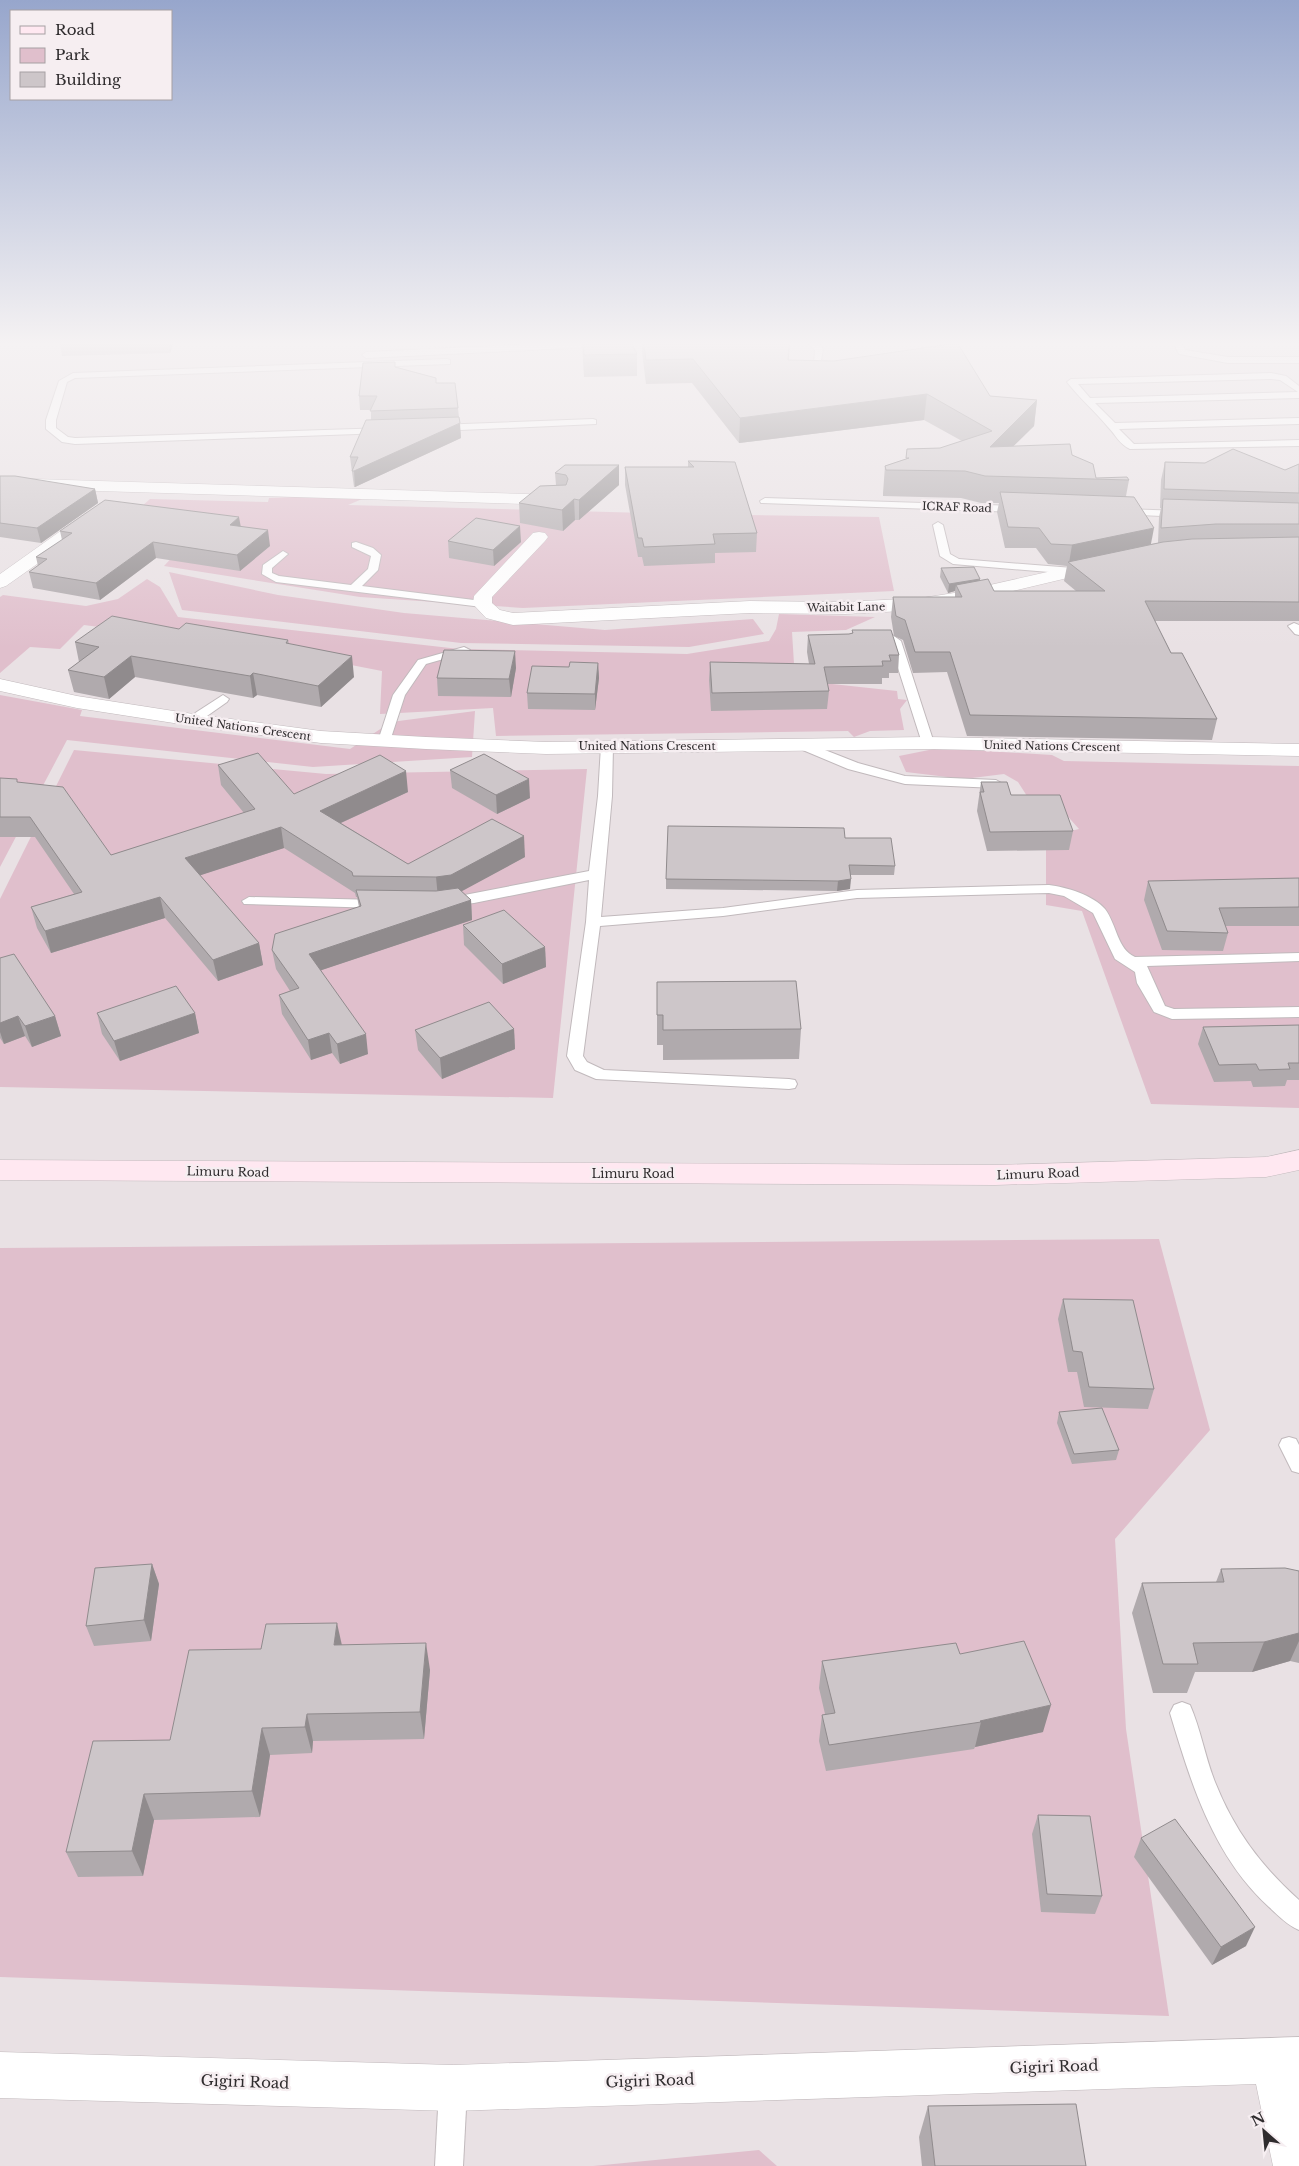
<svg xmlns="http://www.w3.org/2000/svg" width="1299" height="2166" font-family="'Libre Baskerville',serif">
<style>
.green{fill:#e0bfcc}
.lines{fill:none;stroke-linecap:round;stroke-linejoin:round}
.lane-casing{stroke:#c1b9bc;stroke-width:2}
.street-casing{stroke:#c1b9bc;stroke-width:1}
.secondary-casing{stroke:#c1b9bc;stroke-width:1}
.lane{fill:#fff;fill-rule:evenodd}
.street{fill:#fff;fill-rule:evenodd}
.secondary{fill:#ffe8f1;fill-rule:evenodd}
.wall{fill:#b0aaad}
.shaded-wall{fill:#908b8d}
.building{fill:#cdc6c9;stroke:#908b8d}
.labels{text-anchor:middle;stroke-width:5;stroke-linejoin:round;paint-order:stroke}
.far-street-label{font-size:11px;fill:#2f2c2e;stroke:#f6eef1}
.street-label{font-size:12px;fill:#2f2c2e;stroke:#f6eef1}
.near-street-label{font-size:15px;fill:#2f2c2e;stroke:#f6eef1}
</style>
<rect width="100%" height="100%" fill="#e9e1e4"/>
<!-- green -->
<g class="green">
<path d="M320 496 367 497 348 505 683 514 879 517 894 591 523 608 360 597 164 566 203 524 132 515 150 499 268 502 269 498Z"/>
<path d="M169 572 278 595 404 613 605 630 753 619 764 634 689 647 461 643 182 610Z"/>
<path d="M147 579 160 587 178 617 459 649 687 654 769 641 776 629 779 614 875 617 846 630 792 632 795 680 897 691 898 699 907 700 900 709 904 730 870 731 854 737 848 731 496 736 493 708 380 714 382 671 279 651 84 625 60 649 30 647 0 673V597L3 595 86 606 118 599Z"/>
<path d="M0 695 82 710 80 716 350 749 391 722 475 711 472 757 313 767 67 740 0 867Z"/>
<path d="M939 748 1052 755 1064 761 1299 766V1108L1151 1104 1082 911 1046 905V837L1079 829 1055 802 1034 807 1018 782 1004 774 964 779 906 772 899 756Z"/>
<path d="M74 750 326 774 587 769 553 1098 0 1087V899Z"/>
<path d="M1159 1239 1210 1430 1115 1539 1126 1729 1169 2016 0 1977V1248Z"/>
<path d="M759 2150 777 2166H593Z"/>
</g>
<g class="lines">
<defs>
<g id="lane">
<path d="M536 344H616L612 346 366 358 362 355 366 352Z"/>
<path d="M809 344H819L823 349 821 360 841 366V370L821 367 814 363 815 350Z"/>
<path d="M1174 344H1182L1185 350 1228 357H1299V363H1228L1179 354Z"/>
<path d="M447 359 450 360V364L75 378 67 382 56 420V428L68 437 75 438 387 428V432L384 433 75 444 62 442 46 429V420L59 381 73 373Z"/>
<path d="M1271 373 1286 376 1299 386V398L1095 403 1115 423 1299 418V424L1119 429 1134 444 1299 440V446L1130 449C1119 444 1116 435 1108 427 1094 410 1080 399 1067 382L1071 379ZM1271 379 1280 380 1298 392 1090 398 1078 384Z"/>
<path d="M593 419 596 420V424L438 431 433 428 438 425Z"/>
<path d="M765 498 1019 506 1024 509 1019 512 761 503 760 501Z"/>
<path d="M1124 509 1182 511 1187 514 1182 517 1120 514 1119 512Z"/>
<path d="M938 522 943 525 950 554 959 559 1073 568 1078 571 1073 574 953 564 940 556 933 525Z"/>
<path d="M356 542 373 548 381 555 378 570 362 586 482 601 488 604 482 607 276 582 262 574 263 565 283 551 288 554 272 568V573L279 576 351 585 368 569 371 556 352 547V543Z"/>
<path d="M1294 623 1299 625V635L1295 634 1288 626Z"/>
<path d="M874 631 891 634 901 641 934 743 932 746 928 747 922 743 890 643 884 639 870 636 868 634Z"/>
<path d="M464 647 470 650 468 652 426 664 405 695 390 741 388 744H380L378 741 393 695 418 660Z"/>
<path d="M223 695 229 699 227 702 197 723H189L187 720 189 717Z"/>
<path d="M802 741 858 763 905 776 996 780 1003 784 996 788 905 784 848 769 798 748 796 745 798 742Z"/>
<path d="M607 742 613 746 612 796 601 917 723 908 857 890 1049 885C1066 887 1093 895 1105 909 1117 925 1117 949 1135 957L1299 953V961L1147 966 1165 1006 1174 1009 1299 1007V1017L1172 1019 1154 1012 1137 983 1135 972 1115 959 1093 913 1064 896 1049 893 857 898 723 916 600 926 583 1056 587 1062 604 1070 789 1079 795 1080 797 1084 795 1088 789 1089 596 1079 575 1070 567 1056 586 922 589 880 474 903 449 906 442 902 449 898 589 871 598 796 601 746Z"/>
<path d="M249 897 379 900 386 904 379 908 244 904 242 901Z"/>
<path d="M1289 1437 1296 1439 1299 1445V1473L1292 1471 1279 1445 1282 1439Z"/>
<path d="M1182 1702 1190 1705C1201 1730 1205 1757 1215 1782 1234 1830 1261 1866 1299 1900V1930C1287 1925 1279 1916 1269 1907 1213 1856 1191 1783 1170 1713L1174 1705Z"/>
<path d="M453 2076 463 2080 467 2090 463 2166H435L439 2090 443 2080Z"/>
</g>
<g id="street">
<path d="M0 478 559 495 565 496 567 500 565 504 559 505 0 488Z"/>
<path d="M92 512 98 513 101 517 98 521 6 586 0 588V574L86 513Z"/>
<path d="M539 532 545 533 548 537 545 541 492 597V603L500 610 513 613 750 601 845 602 922 598 954 593 1101 560 1107 561 1110 565 1107 569 1101 570 954 605 922 610 845 614 750 613 513 625 486 618 473 604 474 596 533 533Z"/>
<path d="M0 679 77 696 193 714 321 731 426 737 546 742 928 737 1299 744V756L928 749 546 754 426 749 321 743 193 726 77 708 0 691Z"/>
<path d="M1299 2037V2166H1273L1256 2084 453 2111 0 2098V2052L453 2065Z"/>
</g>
<path id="secondary" d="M1299 1150V1170L1266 1177 995 1185 0 1180V1160L995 1165 1266 1157Z"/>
</defs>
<!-- lane casing -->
<use href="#lane" class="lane-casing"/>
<!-- street casing -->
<use href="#street" class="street-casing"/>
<!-- secondary casing -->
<use href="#secondary" class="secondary-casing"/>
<!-- lane -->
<use href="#lane" class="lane"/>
<!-- street -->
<use href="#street" class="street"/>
<!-- secondary -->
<use href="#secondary" class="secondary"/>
</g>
<!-- wall -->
<g class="wall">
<path d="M60 344H173L170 353 62 356Z"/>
<path d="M582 344H632L637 354V376L584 377Z"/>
<path d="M642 344H790L789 360 990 396 1037 400 1034 426 1013 446 1072 455 1096 478 1129 480 1126 496 1151 544 1158 543 1159 517 1161 508H1160L1161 480 1165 462 1285 470 1299 464V621H1155L1171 653 1217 719 1212 740 967 736 947 672 913 673 903 640 894 636 891 617 893 597H955V591L948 593 940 577 941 568 980 580 994 591H1076L1064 581 1067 566 1048 564 1036 548H1005L997 512 999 503H981L961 498 883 496V493L885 466 906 459 907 449 940 448 962 441 924 420 739 443 692 383 646 384 642 352Z"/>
<path d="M396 367 436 378V383L458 408 461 438 355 487H354L350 457 371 420V410H360L359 396Z"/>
<path d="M688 461 757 533 756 552 715 553V563L644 566 642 557H638L625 485V467H688Z"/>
<path d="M619 465V485L579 520H575L563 531 520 523 519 503 556 485 555 473Z"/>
<path d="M0 476 95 489 98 503 41 543 0 537Z"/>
<path d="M241 526 270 546 240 571 156 558 100 600 33 588 29 572 38 566 36 557 62 540 60 531Z"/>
<path d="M448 541 521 542 494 566 449 558Z"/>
<path d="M179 629 288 640 289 644 354 677 321 707 257 695 253 698 135 677 109 699 74 692 68 670 79 662 75 642Z"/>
<path d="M852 630 899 655 898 673H889V678H882V684H827L829 691 827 709 711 711 709 680 710 662 809 664 807 652 808 635 849 634 852 633Z"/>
<path d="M598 663 599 678 595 710 528 709 527 693 569 667Z"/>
<path d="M516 668 511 697 438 696 437 678Z"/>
<path d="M218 765 294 794 408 792 341 823 408 864 525 857 461 891 471 900 472 920 321 970 368 1054 340 1064 332 1053 311 1060 282 1014 279 995 290 991 276 969 272 950 359 907 357 897H356L355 893 284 848 200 875 259 943 263 965 218 981 165 918 51 953 37 928 31 907 74 894 35 837H0V778L18 783 111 855 244 813 221 785Z"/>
<path d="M450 770 530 798 497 814 452 788Z"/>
<path d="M981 782 1073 831 1069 850 987 851 977 811Z"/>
<path d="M845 838 895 866 894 875H850V889L837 891 666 889V879Z"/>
<path d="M1299 878V926H1225L1228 933 1223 951 1162 950 1144 900 1148 881Z"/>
<path d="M463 925 545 947 546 967 503 984 464 945Z"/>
<path d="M0 958 55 1016 61 1036 32 1047 25 1036 4 1044 0 1038Z"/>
<path d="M657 982 801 1029 799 1059 663 1060V1045H657Z"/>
<path d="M97 1013H195L199 1033 120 1061 102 1034Z"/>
<path d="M1299 1025V1080H1287L1285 1086 1253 1087 1251 1081 1214 1082 1198 1044 1203 1027Z"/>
<path d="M514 1029 515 1049 442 1079 418 1050 415 1030Z"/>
<path d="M1063 1299 1154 1389 1148 1409 1084 1407 1077 1372H1068L1058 1319Z"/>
<path d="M1059 1412 1119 1450 1116 1460 1072 1464 1057 1423Z"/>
<path d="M152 1564 159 1584 151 1641 94 1646 86 1626Z"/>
<path d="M1221 1569 1299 1571V1663L1290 1661 1252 1672H1195L1187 1693H1153L1132 1613 1142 1583 1216 1582Z"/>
<path d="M342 1645 430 1670 424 1739 313 1741 312 1753 270 1755 260 1817 154 1820 143 1876 78 1877 66 1852 170 1740 261 1649Z"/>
<path d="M960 1654 1043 1732 975 1747 974 1749 826 1771 819 1741 822 1715 825 1714 819 1688 822 1661Z"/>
<path d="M1038 1815 1102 1896 1095 1914 1041 1912 1032 1834Z"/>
<path d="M1141 1838 1246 1946 1212 1965 1134 1857Z"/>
<path d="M928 2106 1086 2166H922L919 2137Z"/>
</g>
<!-- shaded-wall -->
<g class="shaded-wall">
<path d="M169 344H173L170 353Z"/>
<path d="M789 344H790L786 384 788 360Z"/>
<path d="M927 394 924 420 739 443 740 418Z"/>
<path d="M1037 400 1034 426 986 473 990 447Z"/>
<path d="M460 423 461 438 355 487 354 471Z"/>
<path d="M619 465V485L579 520V500Z"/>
<path d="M95 489 98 503 41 543 37 528Z"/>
<path d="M574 499 575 520 563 531 562 510Z"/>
<path d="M239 517 242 533 230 525Z"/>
<path d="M520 526 521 542 494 566 493 550Z"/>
<path d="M1154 528 1150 549 1069 563 1072 545Z"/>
<path d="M268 530 270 546 240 571 237 555Z"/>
<path d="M153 542 156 558 100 600 96 583Z"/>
<path d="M980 579 979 587 956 585 955 591 948 593 949 584Z"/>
<path d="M515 651 516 668 511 697 509 679Z"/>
<path d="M131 656 135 677 109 699 104 677Z"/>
<path d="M352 656 354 677 321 707 318 686Z"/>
<path d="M598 663 599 678 595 710V694Z"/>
<path d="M253 673 257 695 253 698 250 676Z"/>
<path d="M406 771 408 792 323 831 320 811Z"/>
<path d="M529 779 530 798 497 814 496 795Z"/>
<path d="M281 827 284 848 189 879 185 858Z"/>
<path d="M524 836 525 857 453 896 438 898 436 877Z"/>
<path d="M851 879 850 889 837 891 838 881Z"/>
<path d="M160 897 165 918 51 953 45 931Z"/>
<path d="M471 900 472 920 313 973 309 954Z"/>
<path d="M259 943 263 965 218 981 213 960Z"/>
<path d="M545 947 546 967 503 984 502 964Z"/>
<path d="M195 1013 199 1033 120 1061 114 1041Z"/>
<path d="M18 1016 25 1036 4 1044 0 1032V1023Z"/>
<path d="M55 1016 61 1036 32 1047 25 1026Z"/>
<path d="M514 1029 515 1049 442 1079 440 1058Z"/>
<path d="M329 1033 332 1053 311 1060 308 1040Z"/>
<path d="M366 1034 368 1054 340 1064 337 1044Z"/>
<path d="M152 1564 159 1584 151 1641 144 1620Z"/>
<path d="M337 1623 343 1650 334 1645Z"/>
<path d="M1299 1633V1641L1290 1661 1252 1672 1264 1642Z"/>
<path d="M426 1643 430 1670 424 1739 420 1712Z"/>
<path d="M1051 1705 1043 1732 975 1747 981 1722 980 1721Z"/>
<path d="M307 1714 313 1741 312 1753 305 1727Z"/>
<path d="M262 1728 270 1755 260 1817 252 1791Z"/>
<path d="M144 1794 154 1820 143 1876 132 1851Z"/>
<path d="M1255 1927 1246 1946 1212 1965 1221 1947Z"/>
</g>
<!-- building -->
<g class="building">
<path d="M583 344H632L637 354 584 355Z"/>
<path d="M644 344H789L788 360 834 361 950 344H958L990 396 1037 400 990 447 1070 444 1072 455 1093 464 1096 478 1127 477 1129 480 985 476 965 471 886 470 885 466 909 458H906L907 449 940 448 992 431 927 394 740 418 693 359 646 360Z"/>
<path d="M395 362V367L436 378V383H455L458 408 370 411 377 396H359L363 363Z"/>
<path d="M459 417 460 423 354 471H352L358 457H350L366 420Z"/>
<path d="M1233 449 1285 470 1299 464V493L1164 489 1165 462 1205 463Z"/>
<path d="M688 461 735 462 757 533 713 534 715 544 644 547 642 538H638L625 467H694Z"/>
<path d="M565 465H619L579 500 574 499 562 510 519 503 540 486 566 485 568 479 566 475 555 473Z"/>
<path d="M0 476H15L95 489 37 528 0 523Z"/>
<path d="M1000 492 1134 497 1154 528 1072 545 1051 544 1039 528 1008 527Z"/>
<path d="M1163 499 1299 503V524H1216L1161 528Z"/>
<path d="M105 500 239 517 230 525 268 530 237 555 153 542 96 583 29 572 47 559 36 557 72 533 60 531Z"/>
<path d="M476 518 520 526 493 550 448 541Z"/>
<path d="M1299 537V602L1145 601 1171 653H1182L1217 719 970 715 950 652H915L905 620 896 616 893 597H962L956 585 988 579 994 591H1105L1068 562 1163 542 1192 539Z"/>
<path d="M974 567 980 579 949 584 941 568Z"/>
<path d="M112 616 179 629 186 623 288 640 286 643 352 656 318 686 253 673 250 676 131 656 104 677 68 670 99 647 75 642Z"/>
<path d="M852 630H891L899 655H889L891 661H882L883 666 824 667 829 691 712 693 710 662 815 664 808 635 849 634 853 633Z"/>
<path d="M444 650 515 651 509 679 437 678Z"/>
<path d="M570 662 598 663 595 694 527 693 532 666 569 667Z"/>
<path d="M258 753 294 794 380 755 406 771 320 811 408 864 492 819 524 836 451 875 436 877 353 876 352 872 281 827 185 858 259 943 213 960 160 897 45 931 31 907 82 892 30 817H0V778L17 779V782L63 787 111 855 255 809 218 765Z"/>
<path d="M484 754 529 779 496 795 450 770Z"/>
<path d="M981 782H1007L1011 795H1060L1073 831 990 832 980 792H984Z"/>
<path d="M668 826 844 828 845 838H891L895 866 849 865 851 879 838 881 666 879Z"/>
<path d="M1299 878V907L1219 908 1228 933 1167 931 1148 881Z"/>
<path d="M458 888 471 900 309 954 366 1034 337 1044 329 1033 308 1040 279 995 299 988 272 950 275 934 361 906 356 890 436 891Z"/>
<path d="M504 910 545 947 502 964 463 925Z"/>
<path d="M14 954 55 1016 25 1026 18 1016 0 1023V958Z"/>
<path d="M796 981 801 1029 663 1030V1015H657V982Z"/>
<path d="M176 986 195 1013 114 1041 97 1013Z"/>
<path d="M489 1002 514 1029 440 1058 415 1030Z"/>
<path d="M1299 1025V1063H1288L1290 1069 1259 1070 1256 1064 1219 1065 1203 1027Z"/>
<path d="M1063 1299 1133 1300 1154 1389 1089 1387 1082 1352 1073 1351Z"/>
<path d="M1102 1408 1119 1450 1074 1454 1059 1412Z"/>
<path d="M152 1564 144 1620 86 1626 95 1568Z"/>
<path d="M1285 1568 1299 1571V1633L1264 1642 1193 1643 1198 1664H1163L1142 1583 1224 1582 1221 1569Z"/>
<path d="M337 1623 334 1645 426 1643 420 1712 307 1714 305 1727 262 1728 252 1791 144 1794 132 1851 66 1852 93 1741 170 1740 189 1650 261 1649 266 1624Z"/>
<path d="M1024 1641 1051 1705 980 1721 981 1722 829 1745 822 1715 835 1713 822 1661 956 1643 960 1654Z"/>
<path d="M1038 1815 1090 1816 1102 1896 1047 1894Z"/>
<path d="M1175 1819 1255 1927 1221 1947 1141 1838Z"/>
<path d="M1076 2104 1086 2166H935L928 2106Z"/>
</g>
<!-- sky -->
<linearGradient id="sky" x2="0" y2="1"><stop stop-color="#97a6cc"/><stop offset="0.53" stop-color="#f5f2f3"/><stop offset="1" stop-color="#f5f2f3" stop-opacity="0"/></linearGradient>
<rect width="1299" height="648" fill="url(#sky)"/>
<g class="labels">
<!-- far-street labels -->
<g class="far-street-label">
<text transform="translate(957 507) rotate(2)" y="4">ICRAF Road</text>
<text transform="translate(846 607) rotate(-1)" y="4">Waitabit Lane</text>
<text transform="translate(243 727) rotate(8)" y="4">United Nations Crescent</text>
<text x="647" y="750">United Nations Crescent</text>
<text transform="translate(1052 746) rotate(1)" y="4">United Nations Crescent</text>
</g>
<!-- street labels -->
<g class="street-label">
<text transform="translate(228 1172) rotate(1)" y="4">Limuru Road</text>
<text x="633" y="1178">Limuru Road</text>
<text transform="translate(1038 1174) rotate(-2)" y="4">Limuru Road</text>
</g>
<!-- near-street labels -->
<g class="near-street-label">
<text transform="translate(1054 2067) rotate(-2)" y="5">Gigiri Road</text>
<text transform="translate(650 2081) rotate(-2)" y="5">Gigiri Road</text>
<text transform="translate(245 2082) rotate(2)" y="5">Gigiri Road</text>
</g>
</g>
<!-- legend -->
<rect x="10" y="10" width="162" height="90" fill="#f6eef1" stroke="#a6a0a3"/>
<rect x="20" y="26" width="25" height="8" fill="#ffe8f1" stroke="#a6a0a3"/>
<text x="55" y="35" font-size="15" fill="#2f2c2e">Road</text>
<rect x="20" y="48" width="25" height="15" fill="#e0bfcc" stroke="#a6a0a3"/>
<text x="55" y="60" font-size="15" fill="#2f2c2e">Park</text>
<rect x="20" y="72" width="25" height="15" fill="#cdc6c9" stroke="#a6a0a3"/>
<text x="55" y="85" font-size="15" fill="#2f2c2e">Building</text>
<!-- north arrow -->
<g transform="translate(1264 2131) rotate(333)" stroke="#f6eef1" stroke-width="4" paint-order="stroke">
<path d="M0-4L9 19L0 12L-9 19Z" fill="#2f2c2e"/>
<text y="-8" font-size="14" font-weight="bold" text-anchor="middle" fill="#2f2c2e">N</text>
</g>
</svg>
